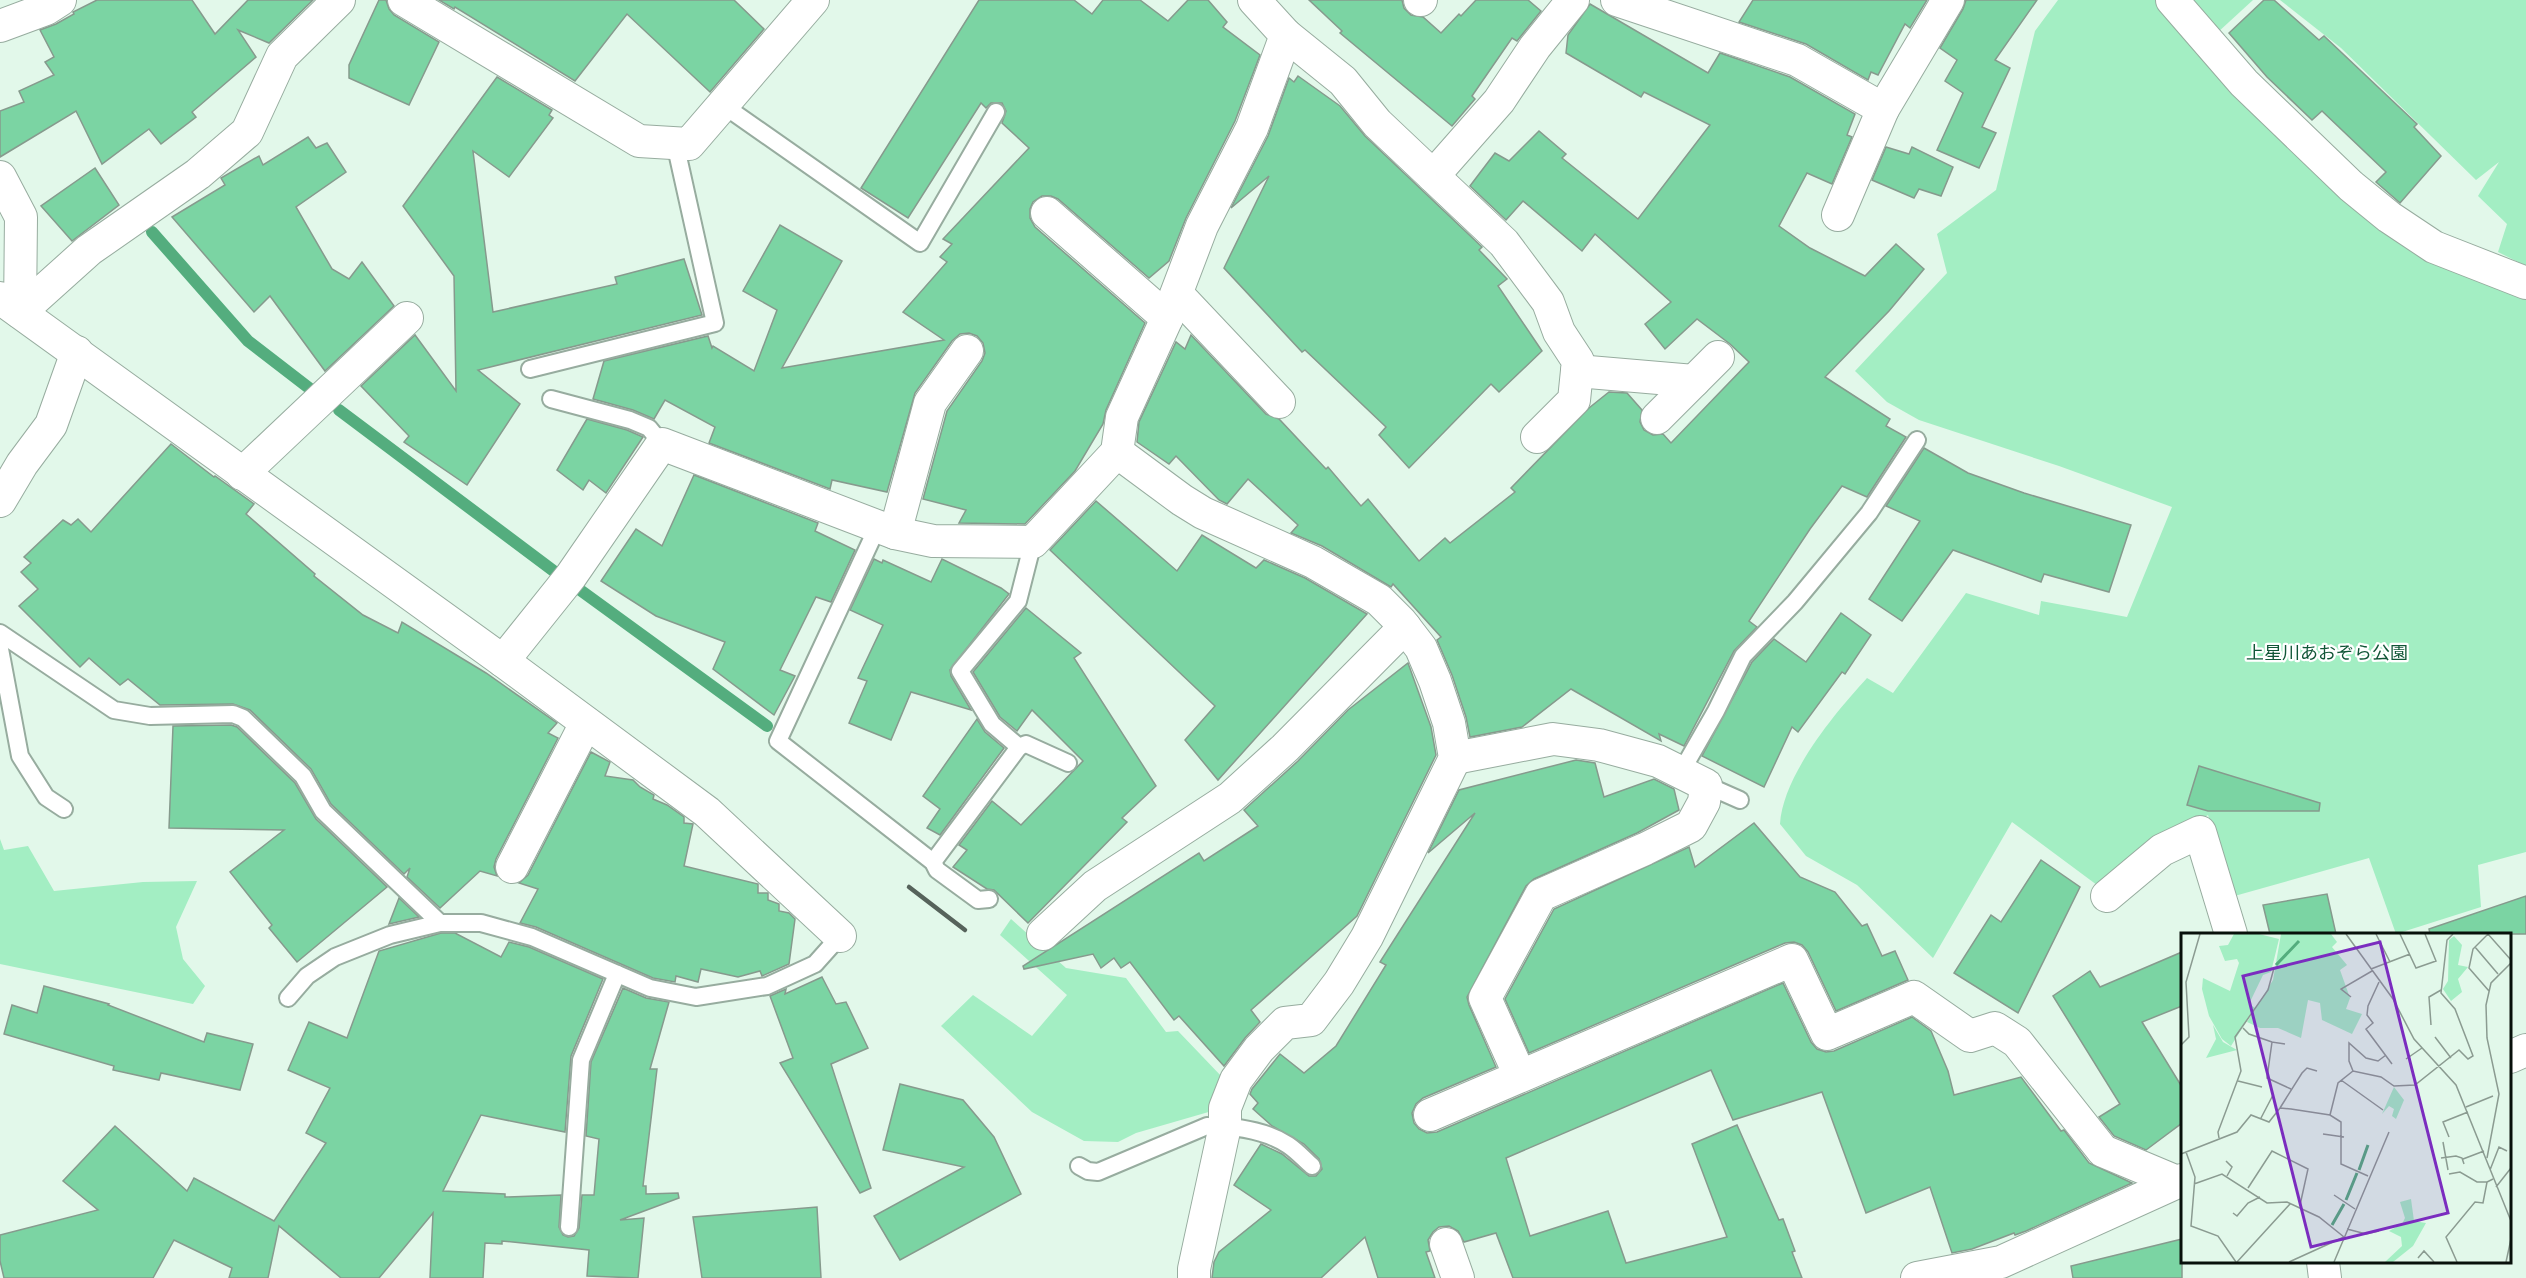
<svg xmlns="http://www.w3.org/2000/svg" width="2526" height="1278" font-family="Barlow,'Noto Sans JP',sans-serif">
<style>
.green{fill:#a3eec3}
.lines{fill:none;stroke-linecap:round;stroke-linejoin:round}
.stream{stroke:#54ad7e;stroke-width:12}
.building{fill:#7bd4a3;stroke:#869a8d;stroke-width:1.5}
.service-casing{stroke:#97ac9f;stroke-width:20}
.minor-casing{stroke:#97ac9f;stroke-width:34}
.service{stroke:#fff;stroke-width:16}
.minor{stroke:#fff;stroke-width:32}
.rail{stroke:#56635b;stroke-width:4.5}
.labels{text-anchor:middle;stroke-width:4.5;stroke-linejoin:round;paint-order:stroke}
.park-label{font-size:18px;fill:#115637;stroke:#fff}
.inset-river{fill:none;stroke:#54ad7e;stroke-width:3}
.inset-road{fill:none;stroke:#8b9b91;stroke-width:1.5}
.view{fill:#7b2cbf;fill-opacity:0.15;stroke:#7b2cbf;stroke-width:3}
.inset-edge{fill:none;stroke:#08100b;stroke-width:3}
</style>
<rect width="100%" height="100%" fill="#e2f8ea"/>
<!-- green -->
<g class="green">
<path d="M2058 0H2163L2287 135 2526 292V852L2478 865 2481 907 2396 934 2369 858 2231 897 2220 849 2208 815 2134 857 2101 888 2012 822 1933 958 1857 885 1806 856 1780 824C1783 775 1835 713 1867 678L1893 693 1966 593 2039 615 2041 601 2127 617 2172 507 2059 466 1919 420 1887 402 1855 371 1947 273 1937 234 1996 190 2035 31Z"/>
<path d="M2190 0H2253L2217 33Z"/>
<path d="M2280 0H2526V266L2498 252 2507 224 2478 196 2499 162 2476 180 2341 48Z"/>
<path d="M0 839 4 850 28 846 54 891 143 882 197 881 176 927 183 959 205 986 193 1004 0 964Z"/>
<path d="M1011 919 1066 968 1126 978 1166 1032 1178 1031 1223 1078 1212 1111 1136 1133 1118 1142 1084 1141 1032 1112 941 1026 973 995 1032 1036 1067 995 1000 935Z"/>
</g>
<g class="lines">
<!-- stream -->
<g class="stream">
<path d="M152 232 248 341 309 388"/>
<path d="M339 410 559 575"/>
<path d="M576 587 767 726"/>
</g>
</g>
<!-- building -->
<g class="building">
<path d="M97 0H192L215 34 248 0H313L269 43 238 30 256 57 192 112 196 117 161 144 149 129 102 164 76 111 0 157V111L24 102 19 91 54 75 45 62 54 57 40 30 56 24 74 14 73 12Z"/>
<path d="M379 0H386L389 9 394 15 439 42 409 105 349 78V65Z"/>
<path d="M439 0H734L764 29 710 92 627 14 575 81 455 7 454 9Z"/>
<path d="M979 0H1074L1092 14 1103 0H1140L1168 21 1188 0H1208L1227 22 1223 27 1260 55 1235 121 1186 218 1169 261 1149 278 1058 199 1051 196H1042L1033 202 1030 209V218L1035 227 1145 323 1106 410 1103 424 1075 471 1025 524 959 523 966 510 923 499 947 411 982 361 985 353 983 343 977 336 969 333 960 334 952 341 915 393 887 492 832 480 830 489 709 443 715 427 665 400 654 419 633 410 593 399 604 361 708 336 712 348 713 346 754 371 777 310 743 291 780 225 842 261 782 368 944 340 903 312 947 262 940 257 952 244 943 239 1029 148 1002 123 1006 111 1002 103H991L986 108 981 103 908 218 861 188Z"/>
<path d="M1309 0H1402L1404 8 1411 15 1423 17 1441 33 1459 14 1461 16 1476 0H1528L1541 11 1517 41 1512 38 1472 96 1475 99 1452 126 1340 33 1342 31Z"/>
<path d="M1753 0H1927L1910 28 1905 24 1878 75 1871 72 1868 80 1806 44 1739 22Z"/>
<path d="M1966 0H2037L1995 60 2010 68 1982 127 1996 133 1979 168 1937 150 1963 93 1945 81 1957 60 1940 48 1963 9Z"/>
<path d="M2264 0H2274L2319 40 2324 36 2417 124 2414 127 2441 156 2400 203 2376 182 2386 172 2322 111 2312 120 2267 77 2229 33Z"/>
<path d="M1590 4 1708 73 1720 53 1790 77 1855 114 1847 135 1852 137 1832 184 1807 173 1779 226 1810 248 1865 276 1896 244 1924 269 1889 311 1825 377 1890 419 1886 426 1906 437 1867 497 1842 486 1810 529 1749 621 1757 627 1734 651 1684 746 1659 734 1661 741 1571 689 1522 727 1470 737 1466 717 1452 675 1437 640 1441 637 1393 584 1391 587 1322 546 1291 533 1298 525 1248 479 1227 504 1219 500 1176 456 1169 464 1137 442 1139 422 1176 342 1185 349 1191 335 1266 414 1279 419 1326 469 1328 467 1361 506 1368 499 1419 561 1445 538 1450 543 1515 492 1511 488 1589 408 1609 392 1627 393 1642 410 1640 422 1644 430 1653 435 1663 434 1671 443 1749 362 1730 344 1697 319 1665 349 1645 324 1671 302 1595 234 1582 251 1523 201 1506 220 1470 186 1495 153 1509 161 1539 131 1566 154 1562 158 1638 219 1710 125 1644 92 1641 97 1566 53 1568 35Z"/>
<path d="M1298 76 1340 106 1365 136 1482 247 1479 250 1507 279 1498 286 1542 351 1499 392 1491 384 1409 468 1379 435 1386 427 1305 350 1302 352 1224 268 1269 176 1231 208 1268 136 1289 78 1294 82Z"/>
<path d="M497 77 552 110 549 115 553 118 509 177 473 151 493 312 617 284 615 277 684 259 702 315 478 370 520 404 467 485 404 442 409 436 361 386 415 335 456 391 454 276 403 206Z"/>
<path d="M308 137 316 148 327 143 346 172 296 207 332 269 349 279 362 262 394 306 325 371 270 296 254 312 172 217 225 185 221 178 259 156 263 165Z"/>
<path d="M1886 147 1909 154 1912 147 1953 167 1941 196 1919 189 1914 198 1872 180Z"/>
<path d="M95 168 119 205 72 241 41 206Z"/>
<path d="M587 419 627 430 643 437 606 493 589 480 583 490 557 470Z"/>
<path d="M171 444 214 477 215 476 254 504 246 514 315 574 314 576 363 615 398 633 402 622 486 673 557 723 548 733 558 738 496 859 494 867 497 876 480 871 440 908 407 877 410 868 404 874 331 804 311 769 250 710 233 704 160 705 128 679 120 685 89 658 80 667 19 606 38 589 21 572 31 563 24 557 63 520 71 525 78 519 91 532Z"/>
<path d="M1924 448 1968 473 2024 493 2131 525 2109 592 2044 574 2041 582 1953 550 1902 621 1869 599 1920 521 1886 506Z"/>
<path d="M694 475 818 523 815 531 855 550 831 602 816 597 780 670 795 676 774 715 713 669 725 642 656 616 601 581 636 529 662 546Z"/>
<path d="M1096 501 1177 571 1202 535 1256 568 1264 560 1305 578 1367 614 1218 780 1185 740 1215 706 1050 550Z"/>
<path d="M874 559 882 563 883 560 931 582 942 559 1001 588 1009 594 950 670 951 676 971 710 911 692 891 740 849 723 867 681 858 678 883 625 850 610Z"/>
<path d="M1026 608 1081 653 1074 658 1156 786 1122 818 1127 822 1028 923 994 890 987 889 953 867 967 850 959 845 992 801 1021 825 1083 761 1032 710 1017 731 1000 717 973 672Z"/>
<path d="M1841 613 1871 635 1845 674 1842 672 1798 732 1792 727 1764 787 1702 756 1752 662 1774 639 1806 662Z"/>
<path d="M1408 663 1431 727 1436 755 1357 916 1251 1010 1260 1022 1245 1038 1224 1066 1179 1016 1174 1020 1130 962 1121 968 1114 958 1101 968 1093 954 1024 969 1023 966 1199 853 1204 861 1258 826 1244 810 1298 761 1348 710Z"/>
<path d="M977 719 985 732 1004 748 940 835 927 828 940 809 923 796Z"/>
<path d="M231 725 237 727 295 783 316 819 387 887 297 962 269 928 272 925 230 872 284 830 169 828 173 726Z"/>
<path d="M591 752 610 762 605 776 633 780 640 787 654 795 653 799 667 805 684 817V823L693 824 684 866 758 884V893H768V900L779 904V911L789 913 795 919 789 964 762 976 760 971 738 977 701 969 698 982 676 976 675 982 653 978 536 927 520 923 538 889 519 883 528 875Z"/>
<path d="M1576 760 1595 763 1604 797 1654 779 1674 789 1679 810 1637 833 1534 879 1526 886 1467 997 1469 1005 1496 1067 1423 1098 1416 1104 1412 1113 1414 1123 1419 1129 1427 1133 1437 1132 1783 983 1811 1042 1817 1049 1826 1052 1834 1051 1912 1017 1931 1031 1948 1071 1954 1095 2021 1077 2061 1131 2064 1130 2089 1163 2132 1183 2026 1231 2015 1235 2014 1233 1972 1249 1952 1253 1930 1187 1866 1213 1822 1092 1733 1120 1711 1070 1506 1158 1530 1236 1608 1211 1626 1263 1727 1237 1692 1144 1737 1125 1779 1220 1783 1219 1795 1251 1792 1252 1802 1278H1513L1496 1233 1464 1242 1458 1231 1449 1226 1439 1227 1433 1232 1428 1240 1430 1251 1426 1252 1435 1278H1378L1365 1237 1321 1278H1212L1214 1262 1219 1252 1271 1210 1234 1185 1261 1144 1282 1154 1309 1176H1316L1322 1169 1319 1159 1304 1144 1272 1126 1253 1109 1258 1103 1250 1094 1252 1089 1280 1054 1304 1073 1336 1046 1386 965 1380 962 1475 813 1428 853 1459 790Z"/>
<path d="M2199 766 2320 803 2319 811H2208L2187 805Z"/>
<path d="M1754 823 1800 877 1835 892 1862 926 1867 924 1882 956 1895 951 1908 980 1836 1011 1808 952 1802 945 1794 942 1785 943 1529 1053 1505 999 1554 909 1689 847 1695 867Z"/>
<path d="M2041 860 2080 887 2018 1013 1954 973 1991 915 2001 922Z"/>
<path d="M2327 894 2336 934H2270L2263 905Z"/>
<path d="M2526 896V934H2430L2429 929Z"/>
<path d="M399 898 419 917 389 924Z"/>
<path d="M441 933H455L501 957 509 942 529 947 603 979 571 1056 565 1132 481 1115 443 1191 505 1194V1197L561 1195 559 1227 563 1235 568 1237 574 1236 579 1228 582 1195H594L599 1139 586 1136 591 1062 623 988 646 998 669 1002 650 1069H657L643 1186H646V1194L678 1193 679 1198 620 1220 644 1218 638 1278 587 1276 589 1250 502 1241V1244L485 1243 483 1278H430L433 1213 379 1278H341L279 1226 268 1278H229L232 1268 174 1240 153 1278H4L0 1261V1235L98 1210 63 1181 115 1126 187 1191 194 1178 274 1221 326 1143 306 1133 330 1088 288 1070 309 1022 347 1038 379 951Z"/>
<path d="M2182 952V1006L2142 1022 2182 1087V1123L2146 1150 2114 1136 2099 1117 2120 1104 2053 996 2090 971 2100 987Z"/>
<path d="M822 977 836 1004 846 1002 868 1048 831 1064 871 1188 860 1193 780 1063 793 1058 770 996 786 989 785 994Z"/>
<path d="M44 986 109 1004 108 1005 204 1042 207 1033 253 1044 240 1090 161 1073 159 1080 113 1070 114 1066 4 1034 12 1005 37 1013Z"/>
<path d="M900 1084 963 1100 994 1137 1021 1194 900 1260 874 1216 964 1167 883 1150Z"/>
<path d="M817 1207 821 1278H702L693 1217Z"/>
<path d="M2182 1239V1278H2073L2071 1266Z"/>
</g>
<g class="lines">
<defs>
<g id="service">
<path d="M723 105 920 243 996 112"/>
<path d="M530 369 715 323 675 143"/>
<path d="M551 399 630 420 649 428 662 444"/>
<path d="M877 528 778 741 933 862 937 870 978 900 989 899"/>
<path d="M0 633 114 710 150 716 233 714 243 718 303 776 323 811 440 923"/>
<path d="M0 649 20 756 46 797 64 809"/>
<path d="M1019 747 1026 744 1068 763"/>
<path d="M1681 772 1716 711 1743 656 1795 602 1869 513 1917 440"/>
<path d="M1706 785 1740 800"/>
<path d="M933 862 1019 747 992 724 960 671 1018 601 1033 542"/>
<path d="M288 998 307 976 335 957 390 935 440 923H481L532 937 650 988 696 997 767 986 815 964 840 936"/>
<path d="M1079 1166 1088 1171 1098 1172 1207 1126C1233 1126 1265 1130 1288 1145 1297 1151 1304 1159 1312 1166"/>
<path d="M569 1227 581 1060 617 974"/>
</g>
<g id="minor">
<path d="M404 0 639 141 689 144 813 0"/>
<path d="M1420 0H1421"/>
<path d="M1617 0 1797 60 1883 109 1838 215"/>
<path d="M2172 0 2244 83 2351 186 2389 217 2434 247 2526 283"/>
<path d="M0 26 46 9 60 0"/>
<path d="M1286 35 1343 81 1377 123 1504 243 1548 302 1559 332 1578 361 1574 400 1537 437"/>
<path d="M1883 109 1948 0"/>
<path d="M1433 176 1499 101 1535 47 1573 0"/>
<path d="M0 177 21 217 20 312"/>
<path d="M1047 213 1167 318"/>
<path d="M1177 294 1279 402"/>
<path d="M0 298 503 661 707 812 840 936"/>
<path d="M20 312 89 250 198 174 247 132 282 56 339 0"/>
<path d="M1577 371 1694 381"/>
<path d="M1657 418 1718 357"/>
<path d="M1117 452 1182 500 1203 513 1313 562 1379 600 1401 622 1421 648 1435 681 1449 723 1455 758 1367 937 1339 983 1311 1020 1285 1023 1259 1049 1236 1080 1225 1108V1126L1194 1269V1278"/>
<path d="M242 474 407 318"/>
<path d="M0 501 22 464 51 425 77 352"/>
<path d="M895 533 930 403 967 351"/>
<path d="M503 661 571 576 662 444 895 533 933 541 1033 542 1117 452 1122 417 1167 318 1202 226 1252 128 1286 35 1254 0"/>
<path d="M1455 758 1553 739 1599 745 1658 761 1706 785 1704 802 1691 826 1645 849 1541 895 1485 998 1520 1076"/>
<path d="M512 867 586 723"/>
<path d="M2107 896 2162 850 2200 832 2231 934"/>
<path d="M1043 934 1095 886 1230 798 1285 748 1405 627"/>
<path d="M2510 1057 2526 1050"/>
<path d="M1430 1115 1792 960 1827 1034 1914 997 1970 1036 1995 1028 2017 1042 2103 1151 2177 1182"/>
<path d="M1446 1244 1458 1278"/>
<path d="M2323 1262 2325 1278"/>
<path d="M1917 1278 2001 1262 2182 1180"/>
</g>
</defs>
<!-- service casing -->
<use href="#service" class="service-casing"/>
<!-- minor casing -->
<use href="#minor" class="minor-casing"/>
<!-- service -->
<use href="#service" class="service"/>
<!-- minor -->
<use href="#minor" class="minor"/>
<!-- rail -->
<path class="rail" d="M909 887 965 930"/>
</g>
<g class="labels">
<!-- park labels -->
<g class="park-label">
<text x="2327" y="659">上星川あおぞら公園</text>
</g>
</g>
<!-- overview -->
<g transform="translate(2181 933)">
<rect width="330" height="330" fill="#e2f8ea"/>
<path d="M53 1H78L98 6 90 39 82 42 68 71 74 75 50 113 41 106 28 83 21 56 22 45 49 58 58 30 56 26 44 28 38 13 47 12ZM100 1H150L156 9 151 14 166 32 159 37 169 65 165 76 181 81 171 101 141 87 139 70 127 67 120 105 97 95H79L66 89 92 47ZM273 3 281 12 277 32 287 34 277 46 281 59 270 68 262 56 267 48 268 7ZM32 92 42 109 56 117 25 125 35 106ZM213 154 223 167 215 186 211 183 213 176 208 173 201 181ZM230 266 233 288 245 290 232 313 212 329H204L221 313 220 304 208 298 221 291 224 285 219 269Z" fill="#a3eec3"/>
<path class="inset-river" d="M95 32 118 8M178 237 187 212M165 267 176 240M151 292 163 271"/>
<path class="inset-road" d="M165 1 212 66 233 106 275 152 330 288M195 1 209 29M219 1 235 35 255 28 244 1M294 14 317 41M190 36 229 21M198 49 187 73 186 82 192 90 185 96 211 131M308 58 288 35 292 16 307 1 330 27M170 64 160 56 191 38M250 92 248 64 260 57M62 95 68 101 91 109M254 104 270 125M104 111 91 109 86 145 110 156M0 112 8 104 5 49 19 1M225 126 241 115M172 138 168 128V110L185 125 197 128 205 122M160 147 202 177M57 148 81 154M285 174 312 163M99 175 121 140 126 135 136 138M149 182 157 150 172 138 200 144 213 153 234 152 278 117 287 126 292 123 274 76 260 60 266 7 272 1M80 185 92 162M142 201 163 204M268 204 262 189 287 179M38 205 37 199 60 138 54 104 87 57 93 35M262 209 267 237M5 219 14 244 10 293 37 303 55 329M0 221 56 199 70 182 88 189 99 175 110 176 149 182 160 189V231L187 243M260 225 275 223 281 225 283 231M306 225 318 161 306 105 305 72 310 50 330 30M282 226 303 218M45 228 51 234 46 243M309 237 318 214 326 218M268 241 279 239 296 249H306M13 251 41 241 86 270 106 269 138 284 163 304M315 254 330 235M67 255 91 218 127 236 119 272M153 262 174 276M52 280 56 283 67 270 79 264M166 296 185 301 198 298M237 325 243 318 253 329M56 329 109 271M108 329 163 304M153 329 208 199M276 329 265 304 294 269 302 270 306 249 312 246M325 329 330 306"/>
<path class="view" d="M199 9 267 280 130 314 62 43Z"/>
<rect width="330" height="330" class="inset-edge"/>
</g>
</svg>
